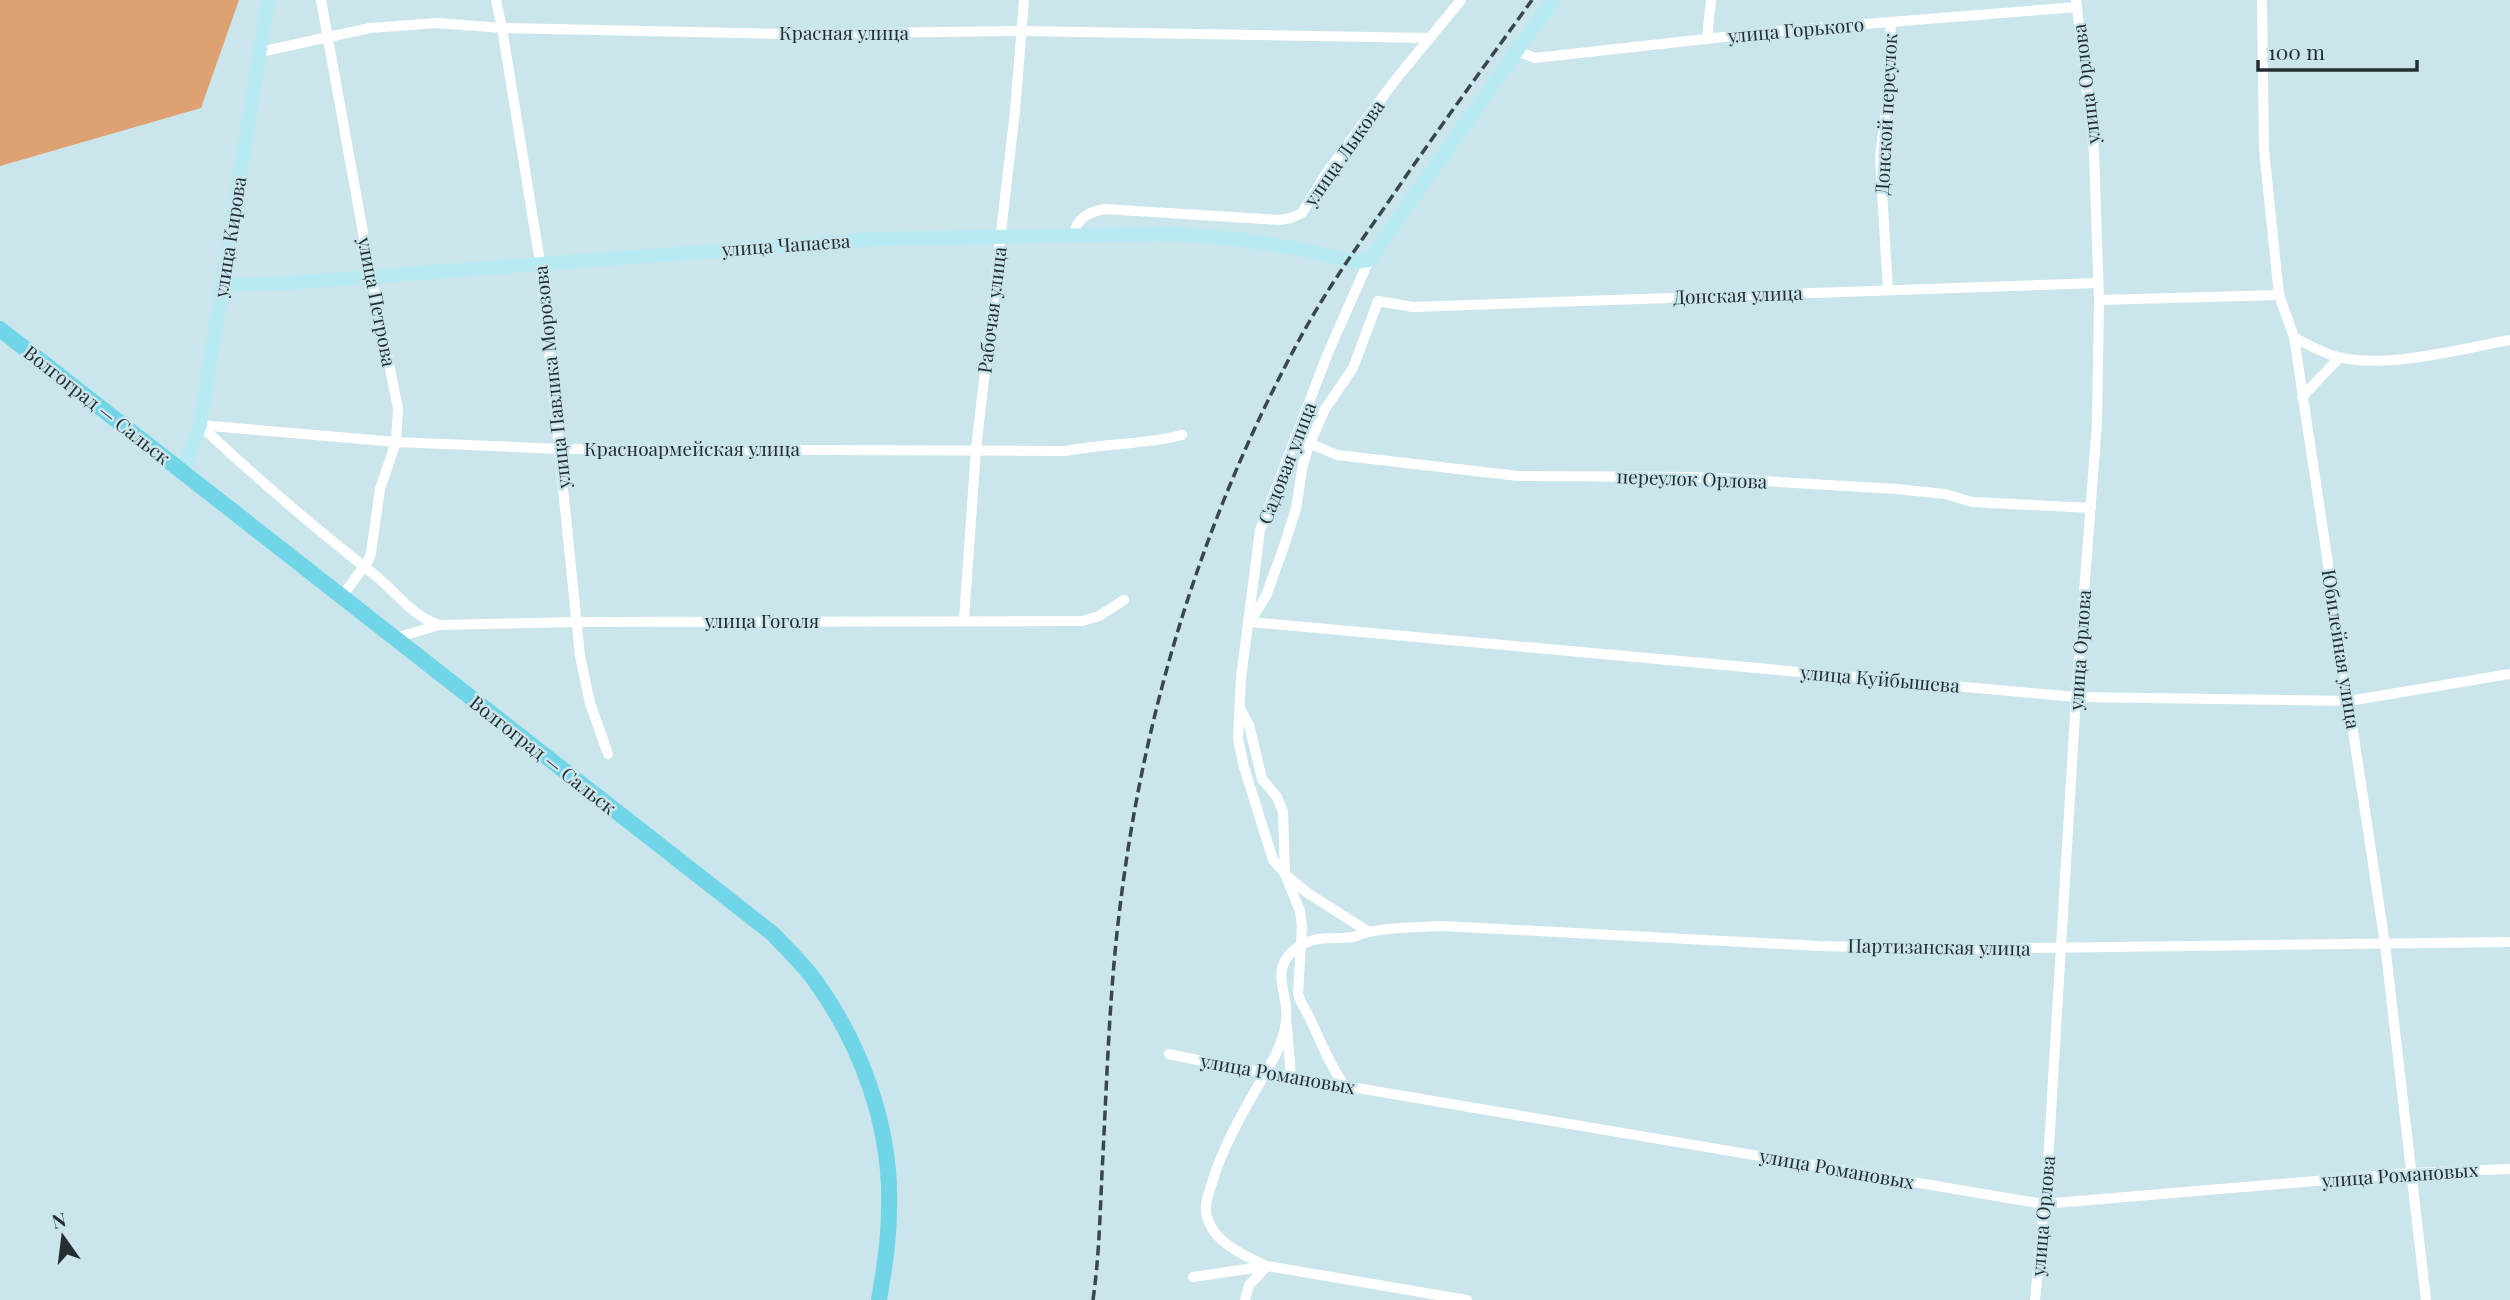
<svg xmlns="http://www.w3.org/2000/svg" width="2510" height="1300" font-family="'Playfair Display',serif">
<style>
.green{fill:#dea272}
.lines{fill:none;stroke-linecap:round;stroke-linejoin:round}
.street{stroke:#fff;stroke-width:10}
.secondary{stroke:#b8eaf3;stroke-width:14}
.primary{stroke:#70d5e6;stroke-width:16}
.rail{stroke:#3a4649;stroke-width:3.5;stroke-dasharray:10 5;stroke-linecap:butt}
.labels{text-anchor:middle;stroke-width:5;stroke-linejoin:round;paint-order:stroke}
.street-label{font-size:19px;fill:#242e31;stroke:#cae5ec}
</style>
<rect width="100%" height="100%" fill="#cae5ec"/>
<!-- green -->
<path class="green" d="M0 0H239L201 108 0 166Z"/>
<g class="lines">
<!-- street -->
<g class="street">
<path d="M321 0 371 277 398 408 396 442 380 489 371 553 368 561 343 595"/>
<path d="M496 0 502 28 540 262 580 656 590 703 608 754"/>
<path d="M2262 0 2264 150 2279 295 2294 337 2385 944 2426 1300"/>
<path d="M1707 38 1711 0"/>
<path d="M1517 51 1535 58 1778 31 2077 7"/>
<path d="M260 52 370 28 437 23 502 28 791 34 1021 31 1430 38"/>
<path d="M1073 235C1078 218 1086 213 1104 209L1279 220 1291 218 1302 213 1325 175 1396 79 1461 0"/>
<path d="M1369 260 1328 353 1260 530 1241 678 1238 739 1244 767 1273 860 1288 877 1309 894 1369 932"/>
<path d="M1888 290 1880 158 1889 86 1891 22"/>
<path d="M2099 300 2279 295"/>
<path d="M2294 337C2308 345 2323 353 2338 357 2387 369 2460 349 2510 340"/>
<path d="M2302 397 2339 358"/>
<path d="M200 425 396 442 560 449 1066 451C1105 443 1144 445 1182 435"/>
<path d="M200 425C257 479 315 528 376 576 398 594 411 615 439 625"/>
<path d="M1295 437 1337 455 1518 476 1696 477 1896 489 1945 494 1972 502 2091 508"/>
<path d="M964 620 976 449 1015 111 1024 0"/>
<path d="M1250 622 2076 697 2349 701 2510 674"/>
<path d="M1250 622 1266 596 1284 546 1296 509 1303 464 1310 443 1325 409 1353 368 1378 301 1413 307 2098 283"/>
<path d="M395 638 439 625 576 622 1082 621 1099 616 1124 600"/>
<path d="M1241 710 1249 725 1262 779 1277 797 1283 812 1285 874 1300 911 1302 927 1298 993C1300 1004 1306 1009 1310 1019 1321 1041 1329 1065 1345 1086"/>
<path d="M1287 1027 1291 1076"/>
<path d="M1169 1054 1221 1065 2043 1204 2410 1173 2510 1169"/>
<path d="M1193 1277 1267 1266 1467 1300"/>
<path d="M1245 1300 1249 1285 1267 1266C1245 1256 1214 1243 1207 1217 1204 1206 1208 1195 1211 1186 1220 1155 1235 1126 1251 1098 1264 1075 1283 1049 1286 1021 1290 995 1269 973 1293 951 1312 934 1330 940 1353 937 1358 936 1363 933 1368 932 1392 927 1418 927 1443 926L1819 946 1942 949 2510 942"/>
<path d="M2035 1300 2048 1163 2076 697 2097 423 2099 300 2094 152 2076 0"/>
</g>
<!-- secondary -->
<g class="secondary">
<path d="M223 285 286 283 876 239 1098 235 1181 234 1243 240 1301 249 1354 262 1369 260 1553 0"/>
<path d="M183 471 200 425 268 0"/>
</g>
<!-- primary -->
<path class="primary" d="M0 329 773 934C786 948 801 962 813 978 861 1043 892 1128 889 1209 889 1240 884 1270 879 1300"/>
<!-- rail -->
<path class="rail" d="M1093 1300C1099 1258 1100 1215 1102 1173 1107 1082 1109 990 1121 899 1146 700 1207 507 1304 331 1329 286 1359 244 1389 201 1435 133 1484 67 1532 0"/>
</g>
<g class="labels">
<!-- street labels -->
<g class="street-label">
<text transform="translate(1796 30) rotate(-5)" y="7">улица Горького</text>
<text x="844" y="40">Красная улица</text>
<text transform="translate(2086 84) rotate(-97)" y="7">улица Орлова</text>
<text transform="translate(1886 114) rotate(-87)" y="7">Донской переулок</text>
<text transform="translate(1344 153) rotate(-55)" y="7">улица Лыкова</text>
<text transform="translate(230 237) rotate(-81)" y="7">улица Кирова</text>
<text transform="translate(786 245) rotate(-4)" y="7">улица Чапаева</text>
<text transform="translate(1738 295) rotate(-2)" y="7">Донская улица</text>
<text transform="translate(377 302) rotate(79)" y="7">улица Петрова</text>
<text transform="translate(992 310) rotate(-83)" y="7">Рабочая улица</text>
<text transform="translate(552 377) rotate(-96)" y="7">улица Павлика Морозова</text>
<text transform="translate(97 405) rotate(38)" y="7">Волгоград — Сальск</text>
<text x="692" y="456">Красноармейская улица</text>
<text transform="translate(1287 463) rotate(-69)" y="7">Садовая улица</text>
<text transform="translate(1692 479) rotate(2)" y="7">переулок Орлова</text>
<text x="762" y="628">улица Гоголя</text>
<text transform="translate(2341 649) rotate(81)" y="7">Юбилейная улица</text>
<text transform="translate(2080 650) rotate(-86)" y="7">улица Орлова</text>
<text transform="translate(1880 679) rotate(5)" y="7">улица Куйбышева</text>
<text transform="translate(543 755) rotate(38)" y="7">Волгоград — Сальск</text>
<text transform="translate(1939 947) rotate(1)" y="7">Партизанская улица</text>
<text transform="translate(1278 1074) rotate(10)" y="7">улица Романовых</text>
<text transform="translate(1837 1169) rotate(10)" y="7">улица Романовых</text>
<text transform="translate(2400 1175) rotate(-4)" y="7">улица Романовых</text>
<text transform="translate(2043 1216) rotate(-85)" y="7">улица Орлова</text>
</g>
</g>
<!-- north arrow -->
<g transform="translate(63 1237) rotate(346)" stroke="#cae5ec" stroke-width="5" paint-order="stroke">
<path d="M0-5L12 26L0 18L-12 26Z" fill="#242e31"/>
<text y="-10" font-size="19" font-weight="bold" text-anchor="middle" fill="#242e31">N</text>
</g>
<!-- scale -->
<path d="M2258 60v10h159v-10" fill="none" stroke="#242e31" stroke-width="3.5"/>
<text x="2268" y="60" font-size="21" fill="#242e31" stroke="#cae5ec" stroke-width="5" paint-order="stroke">100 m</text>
</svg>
